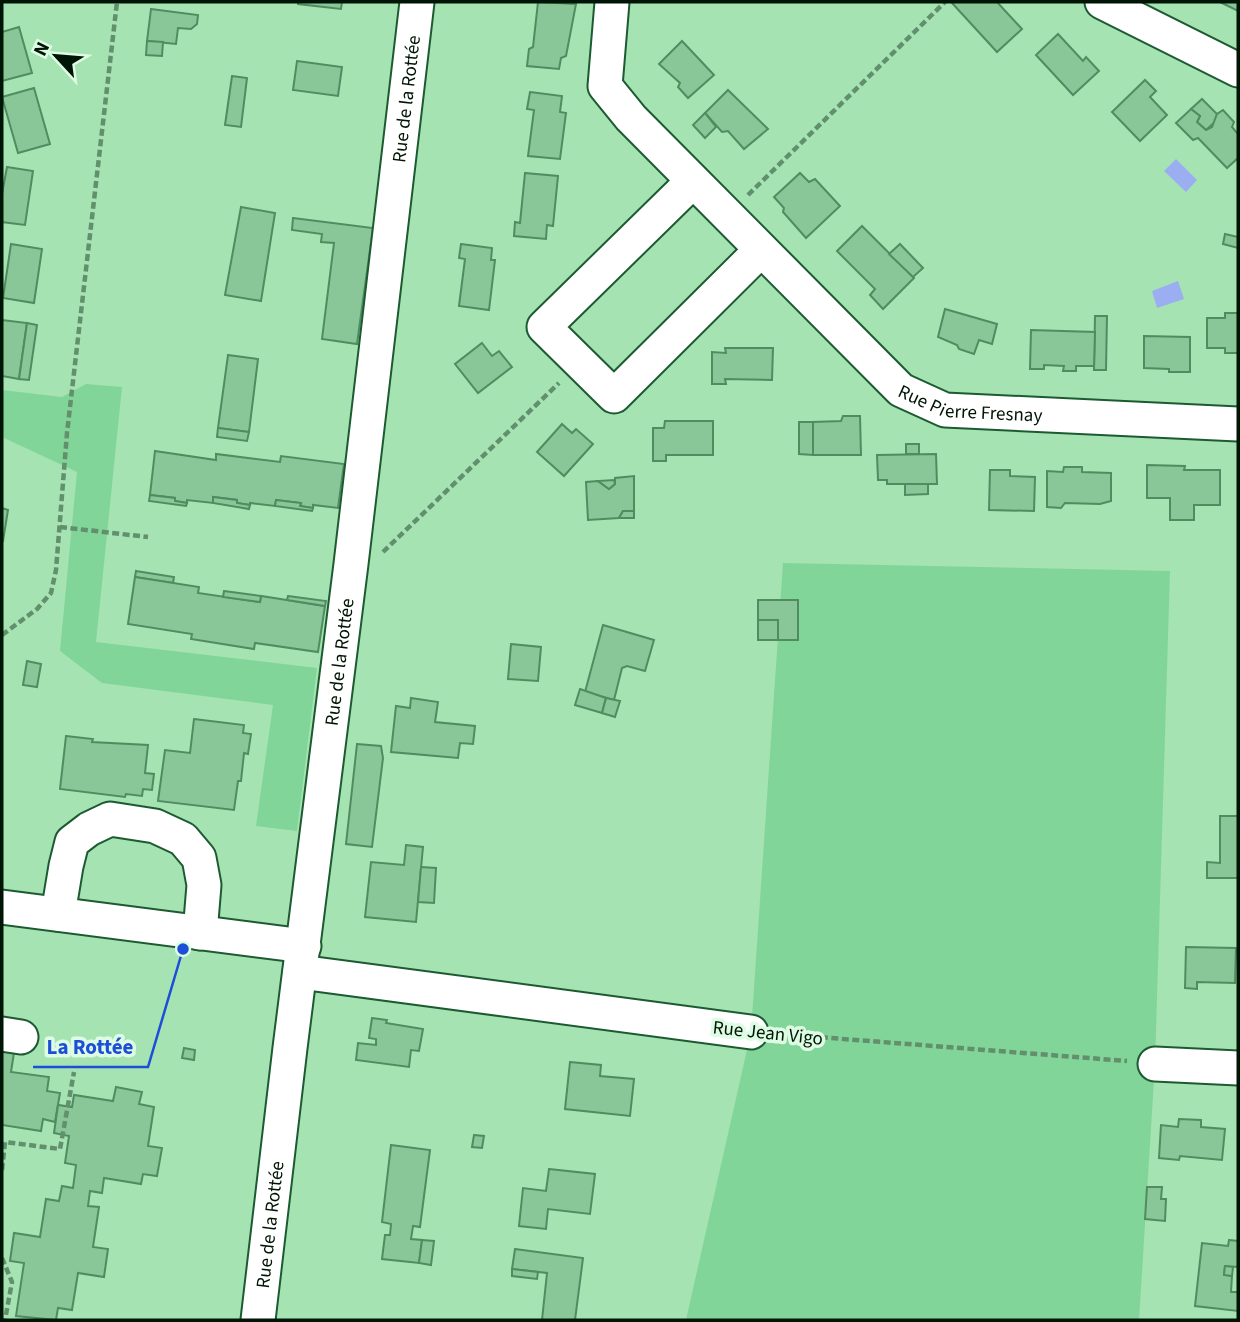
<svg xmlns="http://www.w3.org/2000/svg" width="1240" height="1322" font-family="'Source Sans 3',sans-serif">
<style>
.green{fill:#82d598}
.water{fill:#9aaef1}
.building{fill:#89c798;stroke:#508c60;stroke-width:2}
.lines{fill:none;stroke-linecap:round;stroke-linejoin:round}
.minor-casing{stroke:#1c5a31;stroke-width:37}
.path{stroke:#628f6c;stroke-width:4.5;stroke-dasharray:7 3.5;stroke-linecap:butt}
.minor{stroke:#fff;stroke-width:33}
.labels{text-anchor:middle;stroke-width:7;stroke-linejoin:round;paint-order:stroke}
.street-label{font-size:19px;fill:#001505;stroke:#ddfce3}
.leader{fill:none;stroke:#1d4ed8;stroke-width:2.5}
.callout-dot{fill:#1d4ed8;stroke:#ddfce3;stroke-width:2.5}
.callout-label{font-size:21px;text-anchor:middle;font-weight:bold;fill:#1d4ed8;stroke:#ddfce3;stroke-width:7;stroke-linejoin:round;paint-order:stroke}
</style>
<rect width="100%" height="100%" fill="#a5e3b3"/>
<!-- green -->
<g class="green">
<path d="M86 384 122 387 96 642 317 668 297 831 256 826 273 705 102 683 60 651 77 472 2 437V390L62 397Z"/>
<path d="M783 563 1170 571 1155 1064 1139 1320H686L751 1032Z"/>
</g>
<!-- water -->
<g class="water">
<path d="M1176 159 1197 180 1186 192 1164 171Z"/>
<path d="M1178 281 1184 299 1157 308 1152 291Z"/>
</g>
<!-- building -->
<g class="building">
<path d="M298 2H342L341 9 298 4Z"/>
<path d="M538 2 576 4 566 56 561 58 559 69 527 66 529 49 533 47Z"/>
<path d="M954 2H997L1022 29 997 52 952 3Z"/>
<path d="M1220 2H1238V11Z"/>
<path d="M151 9 198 15 197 24 191 29 178 28 176 44 147 41Z"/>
<path d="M19 27 32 73 2 81V32Z"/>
<path d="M1058 34 1083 61 1086 57 1099 71 1073 95 1036 55Z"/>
<path d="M147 41 163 42 162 56 146 55Z"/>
<path d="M682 41 714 75 688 98 678 87 680 83 659 64Z"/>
<path d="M297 61 342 67 338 96 293 90Z"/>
<path d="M232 76 247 78 241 127 225 125Z"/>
<path d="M1145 80 1156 91 1150 97 1167 115 1140 141 1112 112Z"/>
<path d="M34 88 50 144 18 153 2 97Z"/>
<path d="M728 90 768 129 744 149 728 131 722 132 705 113Z"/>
<path d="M530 92 562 96 560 112 566 113 560 159 528 156 534 110 527 109Z"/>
<path d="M1202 99 1217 114 1216 121 1206 130 1197 122 1200 116 1191 109Z"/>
<path d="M1191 109 1200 116 1197 122 1206 130 1212 127 1217 114 1223 110 1234 122 1232 127 1238 134V158L1227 168 1198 138 1193 140 1176 123Z"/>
<path d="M705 113 716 127 705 138 693 125Z"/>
<path d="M7 167 33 171 25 225 2 222V194Z"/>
<path d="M525 173 558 176 553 226 547 225 546 239 514 236 515 222 520 223Z"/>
<path d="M800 173 809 182 815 179 840 206 806 238 783 212 784 208 774 197Z"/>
<path d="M241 207 275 213 261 301 225 295Z"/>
<path d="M293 218 373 228 357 344 322 339 334 243 321 242 322 234 292 230Z"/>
<path d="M862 226 914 278 883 309 870 295 875 289 837 251Z"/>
<path d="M1225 234 1238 237V248L1223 244Z"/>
<path d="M11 244 42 249 34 303 3 298Z"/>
<path d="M461 244 492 248 491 260H495L489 310 459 306 465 259 459 258Z"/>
<path d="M900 244 923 268 913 277 889 254Z"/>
<path d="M945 309 997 324 992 344 979 340 974 354 959 349 957 345 938 337Z"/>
<path d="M1225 313H1238V353H1225V348H1207V318H1225Z"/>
<path d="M1095 316H1107L1106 370H1094Z"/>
<path d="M2 320 27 323 19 379 2 376Z"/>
<path d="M27 323 37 325 29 380 19 379Z"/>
<path d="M1031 330 1095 332 1094 366H1076V371H1063L1064 366 1044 365V369H1030Z"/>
<path d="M1144 336 1190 337V372H1169V369L1144 368Z"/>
<path d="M482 343 492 356 499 351 512 367 478 393 455 364Z"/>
<path d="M725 348H773L772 380 725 379 726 384H712V352L726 353Z"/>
<path d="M228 355 258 359 249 432 218 428Z"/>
<path d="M843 416H860L861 455H813V422L841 421Z"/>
<path d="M665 421H713V455H666V461H653V428H664Z"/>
<path d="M799 422H813V455L799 454Z"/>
<path d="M562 424 572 433 576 429 593 444 564 476 537 452Z"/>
<path d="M218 428 249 432 247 441 217 437Z"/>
<rect x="906" y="444" width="13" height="10"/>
<path d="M155 451 216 460V454L280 462 281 456 344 464 338 508 313 505V508L300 506 301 503 276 500 275 506 250 503V505L237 503V500L213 497V503L187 500V503L175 501V498L150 495Z"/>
<path d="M936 454 937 484H887V480H878L877 455Z"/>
<path d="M1147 465 1185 466 1184 470H1220V505H1194V520H1170V498H1147Z"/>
<path d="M1064 467H1082V472L1111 473V501L1100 504 1065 503 1061 508 1047 507V471L1063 472Z"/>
<path d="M990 470H1010V476L1035 477 1034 511 989 510Z"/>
<path d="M634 476V511H623L619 518 588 520 586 482 598 481 609 489 615 484V478Z"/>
<path d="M614 480 615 484 609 489 598 481Z"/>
<path d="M905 484H928V494L905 495Z"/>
<path d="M150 495 175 498V501L187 503 186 506 149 501Z"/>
<path d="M213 497 237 500V503L250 505 249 509 213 503Z"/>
<path d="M276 500 301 503 300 506 313 508 312 511 275 506Z"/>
<path d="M2 508 8 510 3 541H2Z"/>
<path d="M623 511H634V518H619Z"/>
<path d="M136 571 174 577 173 583 135 577Z"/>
<path d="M135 577 199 587 198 593 260 602 261 596 325 606 318 652 255 643 254 649 191 639 192 634 128 624Z"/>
<path d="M224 591 261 596 260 602 223 597Z"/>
<path d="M288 596 326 601 325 606 287 600Z"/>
<path d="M758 600H798V640H778V620H758Z"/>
<rect x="758" y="620" width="20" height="20"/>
<path d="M603 625 654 640 645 671 627 666 622 668 614 700 585 692Z"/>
<path d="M511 644 541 647 538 681 508 679Z"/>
<path d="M27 661 41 664 37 687 23 685Z"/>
<path d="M580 689 606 698 602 713 575 705Z"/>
<path d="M411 698 438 702 435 722 475 726 473 744 460 743 458 758 391 752 396 706 410 708Z"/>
<path d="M606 698 620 701 615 717 602 713Z"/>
<path d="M194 719 244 725 243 733 251 734 248 754 244 753 241 781H238L234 810 158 801 165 750 190 753Z"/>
<path d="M66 736 93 739 92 742 148 745 145 773 154 774 152 790 143 789 142 796 126 794 125 797 60 789Z"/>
<path d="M357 744 381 746 383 758 372 847 346 844Z"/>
<path d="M1220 816H1238V878H1207V862L1220 863Z"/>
<path d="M406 845 423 847 416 922 365 917 371 862 404 865Z"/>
<path d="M421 867 436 868 434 903 418 902Z"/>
<path d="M1186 947 1236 948 1235 983 1197 982V989L1185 988Z"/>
<path d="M372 1018 387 1020 386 1023 423 1029 419 1051 411 1050 409 1067 356 1060 358 1043 376 1045V1039L369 1038Z"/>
<path d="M2 1044 15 1046 11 1072 49 1077 47 1091 60 1093 55 1122 43 1119 41 1131 2 1125Z"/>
<path d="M184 1048 195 1050 194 1060 182 1058Z"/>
<path d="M570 1062 601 1065 600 1076 634 1079 630 1116 565 1109Z"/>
<path d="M116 1087 142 1092 139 1104 154 1107 148 1146 162 1148 157 1176 143 1174 141 1184 104 1178 102 1193 90 1191 88 1206 99 1207 93 1247 108 1249 104 1277 78 1273 72 1310 58 1308 56 1320 16 1316 24 1263 10 1261 14 1233 40 1237 46 1199 59 1201 62 1186 73 1188 76 1165 65 1163 69 1136 54 1133 58 1105 72 1107 74 1095 113 1101Z"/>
<path d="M1179 1119 1201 1120V1127L1225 1129 1222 1160 1180 1156 1179 1160 1159 1158 1161 1125 1178 1127Z"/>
<path d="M474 1135 484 1136 482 1148 472 1147Z"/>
<path d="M391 1145 430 1150 420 1227 413 1226 411 1239 422 1240 419 1263 382 1259 385 1235H390L391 1224 382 1222Z"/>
<path d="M549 1169 595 1174 590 1214 548 1209 546 1229 519 1226 523 1188 546 1191Z"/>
<path d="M1147 1187H1162L1161 1199H1166L1165 1221 1145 1219Z"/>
<path d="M422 1240 434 1241 431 1265 419 1263Z"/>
<path d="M1229 1240 1238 1241V1267L1225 1266 1224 1275 1232 1276 1231 1292H1238V1311L1195 1306 1202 1243 1228 1246Z"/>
<path d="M515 1249 583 1258 575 1320H542L547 1273 512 1269Z"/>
<path d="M1225 1266 1233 1267 1232 1276 1224 1275Z"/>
<path d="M512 1269 538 1272 537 1279 512 1276Z"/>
</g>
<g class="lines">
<defs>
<g id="minor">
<path id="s1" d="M612 2 605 86 631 118 901 390 945 410 1238 424"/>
<path d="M1102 2 1238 70"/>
<path d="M693 181 544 327 614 396 761 250"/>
<path d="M2 907 304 946"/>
<path d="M58 914 66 866 72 842 89 829 110 819 155 826 183 839 199 858 204 885 200 933"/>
<path d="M300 972 751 1032"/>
<path d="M2 1034 21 1037"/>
<path d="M1155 1064 1238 1068"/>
<path id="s2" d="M258 1320 290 1048 351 564 417 2"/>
</g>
</defs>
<!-- minor casing -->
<use href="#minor" class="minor-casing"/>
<!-- path -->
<g class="path">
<path d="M748 195 945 2"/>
<path d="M60 527 148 537"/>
<path d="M383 552 559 383"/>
<path d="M2 635 37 609 51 593 56 570 67 433 117 2"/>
<path d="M779 1034 1127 1061"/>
<path d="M2 1170 5 1142 60 1149 74 1072"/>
<path d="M2 1258 12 1282 5 1320"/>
</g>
<!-- minor -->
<use href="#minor" class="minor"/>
</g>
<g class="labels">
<!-- street labels -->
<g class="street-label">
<text dy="7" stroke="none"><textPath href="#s2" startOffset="1230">Rue de la Rottée</textPath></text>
<text dy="7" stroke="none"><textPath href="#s1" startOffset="581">Rue Pierre Fresnay</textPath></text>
<text dy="7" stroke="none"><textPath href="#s2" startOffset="663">Rue de la Rottée</textPath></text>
<text transform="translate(768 1032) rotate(6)" y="7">Rue Jean Vigo</text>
<text dy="7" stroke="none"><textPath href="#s2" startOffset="96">Rue de la Rottée</textPath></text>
</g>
</g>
<!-- callouts -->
<path class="leader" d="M183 949L148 1067H33"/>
<circle class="callout-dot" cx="183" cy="949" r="7"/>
<g class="callout-label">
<text x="90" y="1054">La Rottée</text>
</g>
<!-- border -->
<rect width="1240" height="1322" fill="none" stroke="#001505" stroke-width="7"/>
<!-- north arrow -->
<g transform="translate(56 56) rotate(296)" stroke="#ddfce3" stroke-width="5" paint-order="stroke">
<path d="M0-5L12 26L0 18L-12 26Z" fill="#001505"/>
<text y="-10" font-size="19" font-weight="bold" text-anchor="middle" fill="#001505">N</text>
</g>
</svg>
